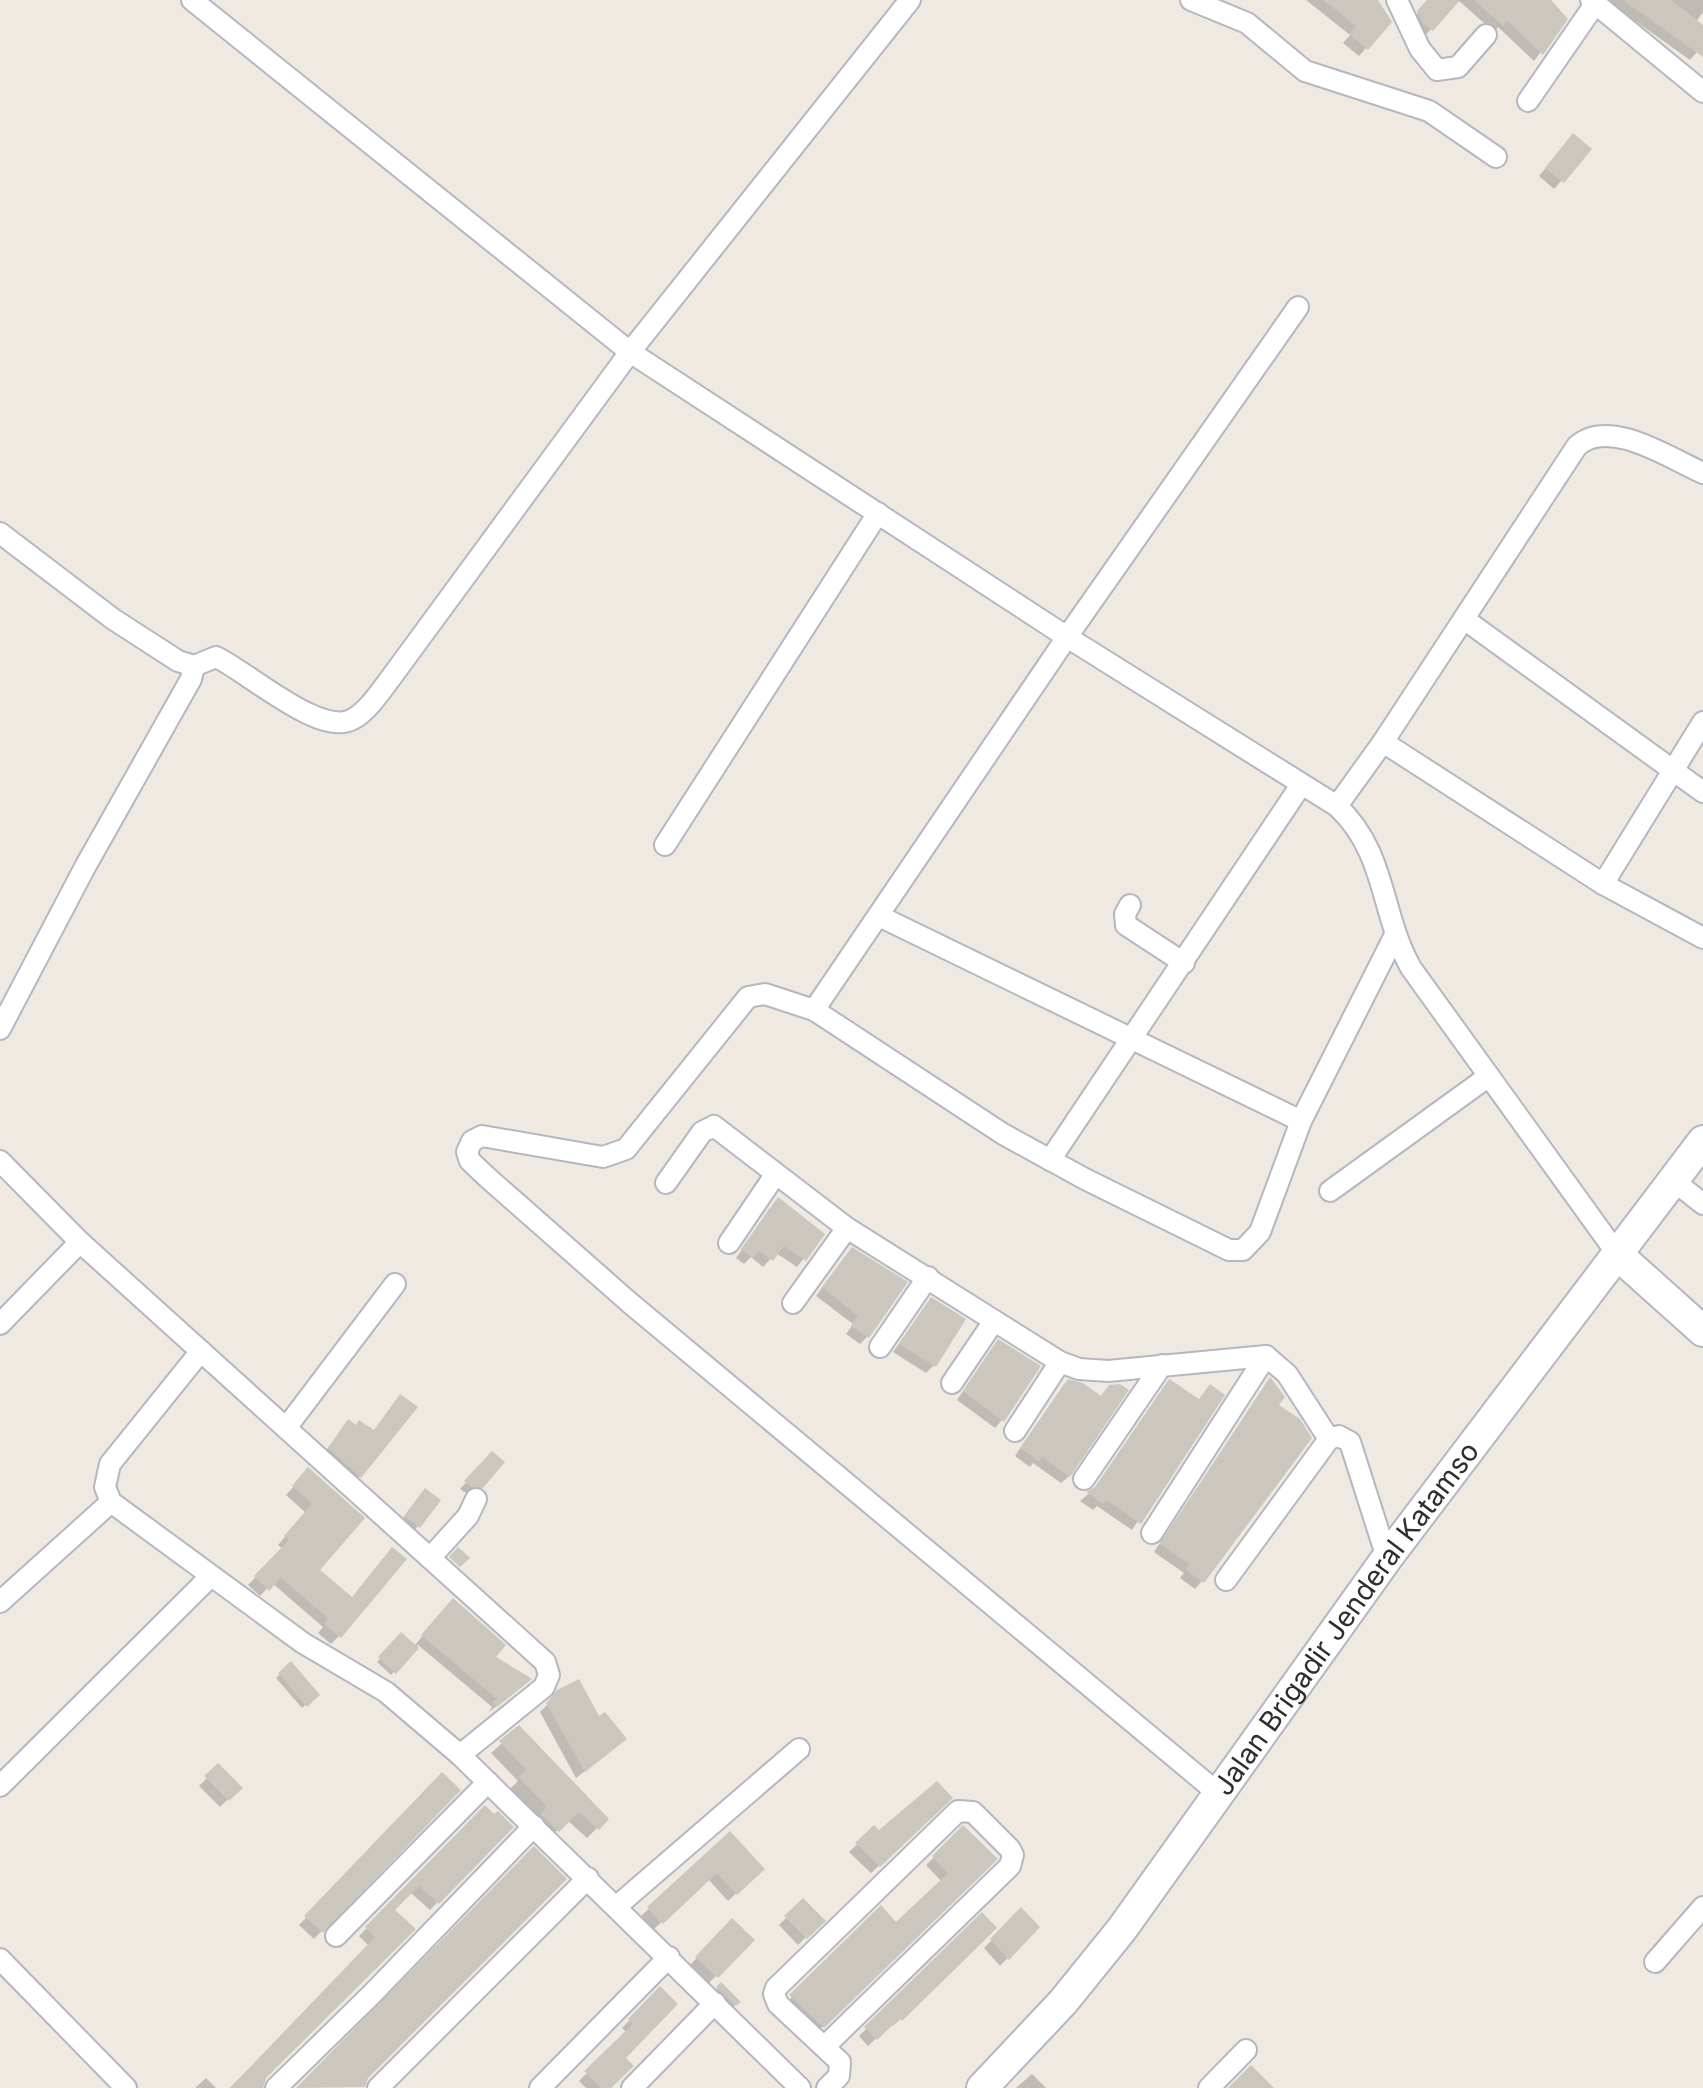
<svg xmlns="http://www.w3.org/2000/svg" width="1703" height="2088" font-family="Inter,sans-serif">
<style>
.shadow{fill:#0003}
.building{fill:#cbc7bf}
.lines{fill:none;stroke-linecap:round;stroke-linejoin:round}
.street-casing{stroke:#b4b7c1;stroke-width:24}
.secondary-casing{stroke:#b4b7c1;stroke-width:34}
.street{stroke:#fff;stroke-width:20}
.secondary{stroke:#fff;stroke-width:30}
.labels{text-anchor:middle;stroke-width:9;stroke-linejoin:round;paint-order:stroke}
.street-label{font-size:28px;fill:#2e2e2e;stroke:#fff}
</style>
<rect width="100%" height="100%" fill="#efe9e1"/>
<!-- shadow -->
<g class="shadow">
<path d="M1306 0H1376L1366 48 1359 56 1343 43 1350 35Z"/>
<path d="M1429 0H1456L1424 37 1411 21Z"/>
<path d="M1458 0H1546L1565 19 1534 61 1498 27 1494 32Z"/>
<path d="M1596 0H1703V12L1696 22 1703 28V45L1690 60 1613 5 1608 10Z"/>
<path d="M1566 144 1589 150 1554 189 1539 176Z"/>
<path d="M770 1208 822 1235 797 1267 776 1253 763 1267 751 1257 744 1264 736 1258Z"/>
<path d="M844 1258 867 1337 860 1344 846 1334 853 1324 816 1296Z"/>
<path d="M924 1308 934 1365 926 1373 893 1352Z"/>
<path d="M991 1350 1002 1420 995 1428 957 1400Z"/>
<path d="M1269 1381 1202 1581 1195 1589 1180 1578 1184 1573 1154 1552Z"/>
<path d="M1065 1383 1069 1476 1061 1483 1033 1463 1030 1467 1015 1456Z"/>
<path d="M1221 1395 1132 1530 1097 1506 1093 1510 1080 1501 1198 1402Z"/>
<path d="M341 1430 360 1476 352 1483 322 1456Z"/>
<path d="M492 1454 481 1486 474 1493 464 1492 460 1489Z"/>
<path d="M309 1470 362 1519 316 1570 339 1636 331 1644 318 1633 323 1627 272 1583 260 1596 248 1585 283 1549 278 1545 306 1513 286 1495Z"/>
<path d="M418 1499V1526L411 1534 398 1525Z"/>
<path d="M447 1608 522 1686 489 1712 492 1707 418 1645 391 1675 377 1662 402 1635 414 1646Z"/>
<path d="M291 1665 317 1694 302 1708 276 1678Z"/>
<path d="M559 1693 616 1747 576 1778 540 1712Z"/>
<path d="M519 1728 606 1819 587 1838 567 1820 547 1841 539 1819 510 1789 518 1781 491 1753Z"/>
<path d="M218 1767 239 1788 220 1807 199 1786Z"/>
<path d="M442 1776 458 1790 314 1939 299 1925Z"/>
<path d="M950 1798 871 1873 849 1852 874 1828 879 1834Z"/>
<path d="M485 1808 510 1827 430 1910 410 1892 391 1910 412 1929 264 2077 261 2088H230L369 1946 359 1936Z"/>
<path d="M963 1829 995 1857 815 2034 784 2005 881 1909 896 1926 942 1882 926 1865Z"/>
<path d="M730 1835 762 1869 728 1901 708 1879 654 1929 641 1916Z"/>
<path d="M803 1901 822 1921 798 1945 779 1925Z"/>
<path d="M1021 1911 1037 1927 1000 1966 984 1948Z"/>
<path d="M982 1916 994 1928 893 2026 891 2024 868 2046 859 2036Z"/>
<path d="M732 1922 751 1940 708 1984 689 1966Z"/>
<path d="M721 1985 738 2002 732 2008 715 1991Z"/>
<path d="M660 1989 607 2088H586L579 2081 627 2033 622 2028Z"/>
<path d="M1032 2074 1046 2088H1016Z"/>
<path d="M206 2078 216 2088H195Z"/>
</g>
<!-- building -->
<g class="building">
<path d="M1323 0H1378L1392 22 1368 50 1349 34 1356 26Z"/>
<path d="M1427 0H1460L1433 31 1423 23 1417 11Z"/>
<path d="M1474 0H1551L1568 19 1543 55 1507 21 1503 26Z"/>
<path d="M1623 0H1671L1703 25V57Z"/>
<path d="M1573 133 1592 149 1564 183 1545 168Z"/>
<path d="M778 1197 825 1234 806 1261 784 1246 773 1261 759 1251 753 1258 741 1249Z"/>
<path d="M852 1247 908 1282 869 1338 851 1326 858 1316 822 1287Z"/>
<path d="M931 1297 966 1319 936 1367 899 1344Z"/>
<path d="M998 1339 1041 1366 1004 1422 963 1391Z"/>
<path d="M1270 1377 1285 1397 1279 1405 1300 1419 1312 1438 1204 1583 1186 1570 1189 1564 1160 1544Z"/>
<path d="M1068 1379 1083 1383 1101 1396 1109 1385 1120 1384 1129 1390 1070 1477 1042 1457 1039 1461 1020 1448Z"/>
<path d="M1169 1379 1199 1399 1210 1384 1225 1395 1141 1524 1106 1500 1103 1504 1086 1492 1095 1487Z"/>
<path d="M400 1394 418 1407 361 1478 328 1448 348 1419 356 1425 359 1420 374 1430Z"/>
<path d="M492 1451 505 1462 483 1488 471 1487 464 1481Z"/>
<path d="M308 1467 365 1518 320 1570 352 1597 392 1547 407 1559 341 1638 324 1624 328 1618 281 1578 269 1591 254 1576 289 1540 284 1536 312 1504 292 1486Z"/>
<path d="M425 1488 441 1500 420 1528 404 1516Z"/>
<path d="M458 1547 470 1558 460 1567 449 1557Z"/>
<path d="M453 1598 506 1645 496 1657 532 1679 497 1707 493 1702 497 1699 421 1635Z"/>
<path d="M401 1632 419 1648 396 1674 378 1657Z"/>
<path d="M291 1661 320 1695 307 1707 278 1673Z"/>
<path d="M579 1679 599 1716 605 1712 627 1739 585 1772 546 1703 557 1690Z"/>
<path d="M519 1725 609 1819 599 1830 579 1812 559 1832 540 1814 547 1807 518 1777 526 1770 499 1741Z"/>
<path d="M218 1763 243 1788 229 1801 204 1776Z"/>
<path d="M442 1772 461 1790 323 1933 304 1916Z"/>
<path d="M937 1781 953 1798 880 1867 855 1843 874 1825 879 1830Z"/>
<path d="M485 1805 494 1814 498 1811 514 1827 439 1904 419 1886 395 1910 416 1929 266 2078 263 2088H230L375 1937 365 1927Z"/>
<path d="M963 1825 998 1859 824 2028 789 1995 881 1905 896 1922 948 1873 932 1856Z"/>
<path d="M730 1831 765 1869 737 1895 717 1873 663 1924 647 1907Z"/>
<path d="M534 1846 567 1879 368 2078 365 2087 296 2088Z"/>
<path d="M803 1898 826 1921 807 1939 784 1916Z"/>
<path d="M1021 1907 1040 1927 1009 1960 990 1939Z"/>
<path d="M982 1912 997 1928 902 2021 900 2018 877 2040 864 2027Z"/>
<path d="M732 1918 755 1940 718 1978 695 1957Z"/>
<path d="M721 1982 741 2002 736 2006 716 1987Z"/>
<path d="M660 1986 678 2004 626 2058 634 2066 611 2088H601L584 2071 633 2024 628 2019Z"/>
<path d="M1251 2065 1274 2088H1228Z"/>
</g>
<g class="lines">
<defs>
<g id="street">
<path d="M192 0 630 352 1067 637 1337 806C1387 853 1380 913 1411 968L1618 1255"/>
<path d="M1191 0 1247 23 1305 71 1429 111 1496 157"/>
<path d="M1397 0 1420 49 1437 70 1458 67 1486 35"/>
<path d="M1591 0 1703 92"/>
<path d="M1528 101 1595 4"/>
<path d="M0 533 113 619 178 661 194 666 216 657C248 672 321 738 353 719 368 711 380 692 390 679L630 352 910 0"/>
<path d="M1464 619 1703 792"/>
<path d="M1383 742 1603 884 1703 938"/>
<path d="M1337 806 1383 742 1577 446C1609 417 1669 458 1703 473"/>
<path d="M665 845 878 513"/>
<path d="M1603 884 1703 722"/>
<path d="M1130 905 1125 914 1126 925 1184 963"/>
<path d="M879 916 1301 1121"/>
<path d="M814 1010 1067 637 1298 307"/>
<path d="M0 1029 85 867 191 679 194 666"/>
<path d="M1050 1160 1301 785"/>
<path d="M0 1161 80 1242 545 1662 549 1675 544 1687 460 1755"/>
<path d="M1674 1181 1703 1204"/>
<path d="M666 1183 702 1132 714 1126 847 1228 1060 1362 1079 1369 1108 1371 1266 1356"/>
<path d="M1330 1191 1489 1076"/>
<path d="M729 1243 775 1175"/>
<path d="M793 1303 847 1228"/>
<path d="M0 1324 80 1242"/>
<path d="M880 1347 928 1277"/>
<path d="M201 1351 110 1464 105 1487 111 1502 303 1643 386 1692 460 1755 800 2088"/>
<path d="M952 1383 994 1321"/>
<path d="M286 1428 395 1284"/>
<path d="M1015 1431 1060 1362"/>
<path d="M1084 1479 1162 1365"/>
<path d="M1152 1533 1266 1356 1287 1374 1329 1439"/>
<path d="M430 1558 468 1516 476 1499"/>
<path d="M1226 1580 1329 1439 1339 1436 1350 1442 1387 1558"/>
<path d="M0 1602 111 1502"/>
<path d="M0 1786 211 1576"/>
<path d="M1219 1794 630 1303 488 1178 470 1161 467 1152 472 1141 482 1136 603 1157 626 1149 748 997 765 994 814 1010 1003 1134 1085 1179 1229 1250H1243L1260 1232 1301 1121 1395 935"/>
<path d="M617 1906 799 1749"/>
<path d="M336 1936 488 1782"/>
<path d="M0 1959 126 2088"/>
<path d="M1655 1962 1703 1907"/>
<path d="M824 2047 1010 1866 1013 1855 1010 1849 973 1812 958 1811 776 1988 774 1994 778 2004 840 2062 839 2076 827 2088"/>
<path d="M276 2088 372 1994 534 1826"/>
<path d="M378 2088 588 1878"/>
<path d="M540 2088 669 1957"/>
<path d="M632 2088 715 2003"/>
<path d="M1209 2088 1246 2050"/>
</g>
<g id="secondary">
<path d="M1618 1255 1703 1331"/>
<path id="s1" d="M982 2088 1063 2002 1122 1929 1387 1558 1703 1141"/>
</g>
</defs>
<!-- street casing -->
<use href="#street" class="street-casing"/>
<!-- secondary casing -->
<use href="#secondary" class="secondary-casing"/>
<!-- street -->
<use href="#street" class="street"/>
<!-- secondary -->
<use href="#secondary" class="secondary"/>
</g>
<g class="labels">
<!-- street labels -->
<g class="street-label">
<text dy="10" stroke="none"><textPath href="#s1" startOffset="595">Jalan Brigadir Jenderal Katamso</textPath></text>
</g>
</g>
</svg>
